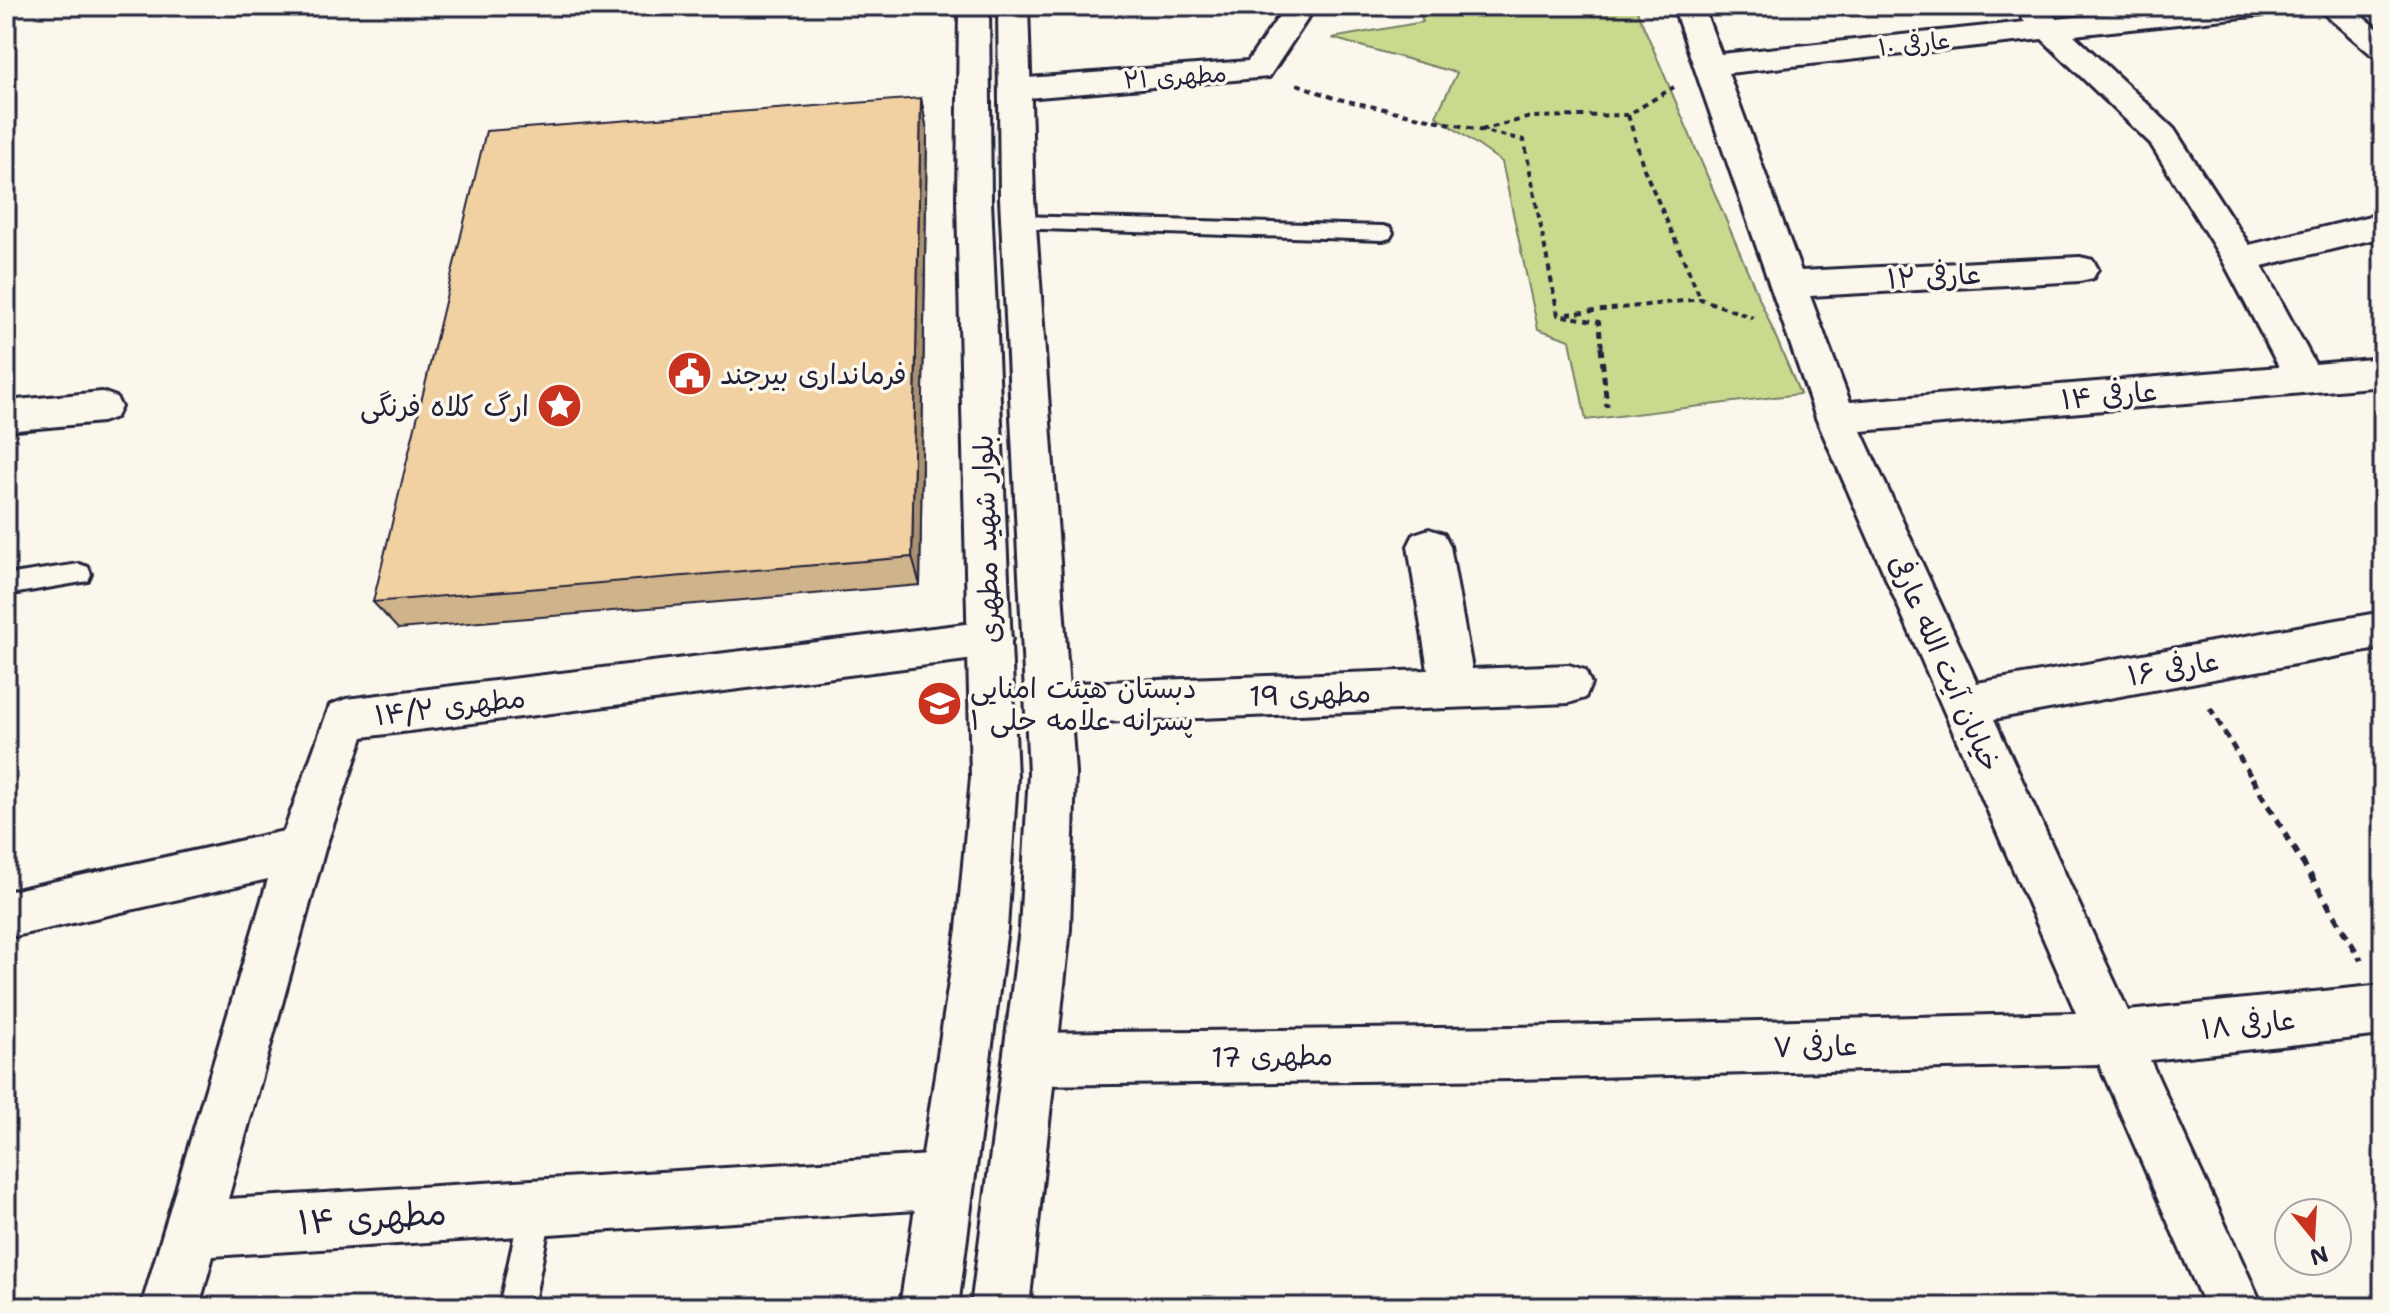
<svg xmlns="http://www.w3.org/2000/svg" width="2389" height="1313" font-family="'Shantell Sans','Playpen Sans Arabic',sans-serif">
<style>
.green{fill:#c9da8f;stroke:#767e65;stroke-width:2}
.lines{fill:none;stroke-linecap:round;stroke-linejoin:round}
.lane-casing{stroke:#22223b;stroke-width:6}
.street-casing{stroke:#22223b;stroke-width:6}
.secondary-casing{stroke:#22223b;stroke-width:6}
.path-far2{stroke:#22223b;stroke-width:4;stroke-dasharray:6 5;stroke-linecap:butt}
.path-far1{stroke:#22223b;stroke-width:5;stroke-dasharray:8 6;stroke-linecap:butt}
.path{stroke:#22223b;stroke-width:6;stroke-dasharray:9 7;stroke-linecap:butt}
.lane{fill:#fbf7ec;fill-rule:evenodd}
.street{fill:#fbf7ec;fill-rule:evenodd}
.secondary{fill:#fbf7ec;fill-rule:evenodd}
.wall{fill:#cfb38b;stroke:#22223b;stroke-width:2}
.shaded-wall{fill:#a99271;stroke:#22223b;stroke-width:2}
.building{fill:#f1d0a2;stroke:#22223b;stroke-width:2}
.labels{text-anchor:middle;stroke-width:7;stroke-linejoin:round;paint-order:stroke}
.far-street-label{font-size:24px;fill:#22223b;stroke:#fbf7ec}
.street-label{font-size:28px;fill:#22223b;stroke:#fbf7ec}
.poi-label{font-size:28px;fill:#22223b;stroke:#fbf7ec;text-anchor:start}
.near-street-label{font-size:34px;fill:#22223b;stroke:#fbf7ec}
</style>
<rect width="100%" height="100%" fill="#fbf7ec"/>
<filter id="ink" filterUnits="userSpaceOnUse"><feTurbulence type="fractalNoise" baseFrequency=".0125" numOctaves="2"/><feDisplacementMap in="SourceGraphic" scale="16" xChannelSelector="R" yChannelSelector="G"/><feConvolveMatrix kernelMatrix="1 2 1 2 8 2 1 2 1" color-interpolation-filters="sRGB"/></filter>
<g filter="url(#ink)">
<!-- green -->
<path class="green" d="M1418 6H1635L1800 394 1586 420 1570 340 1538 329 1502 162 1436 116 1457 73 1332 38 1423 22Z"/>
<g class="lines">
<defs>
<g id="lane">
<path d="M1018 216 1383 226 1390 228 1393 233 1390 238 1383 240 1011 228 1008 223 1011 218Z"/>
<path d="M79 564 88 567 91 574 88 581 6 595V575Z"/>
<path d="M537 1190 549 1194 553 1206 533 1307H499L521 1206 525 1194Z"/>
</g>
<g id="street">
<path d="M1286 6H1316L1269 77 1015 99 1004 96 999 89 1004 82 1015 79 1248 61Z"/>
<path d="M1673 6H1703L1721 54 2025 22 2022 17 2026 10C2040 7 2046 9 2057 19L2176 6H2277L2273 12 2262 15 2074 35 2174 129 2249 245 2383 213V237L2262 266 2315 364 2383 358V386L1861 431 1977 683 2383 612V648L1994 719 2128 1011 2383 985V1035L2150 1060 2263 1307H2205L2099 1064 1515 1079 1030 1085 1011 1078 1004 1059 1011 1040 1030 1033 1515 1027 2076 1013 1816 418ZM2042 39 2150 143 2223 261 2279 367 1850 402 1810 296 2080 281 2093 278 2098 269 2093 260 2080 257 1801 271 1728 73Z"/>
<path d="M2315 6H2349L2383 33V57L2372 55Z"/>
<path d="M102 392 116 397 121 407 116 417 102 422 6 431V401Z"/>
<path d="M1429 529 1444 534 1450 546 1472 669 1569 665 1585 670 1591 684 1585 698 1569 703 1050 724 1034 718 1028 704 1034 690 1050 684 1428 670 1408 546 1414 534Z"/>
<path d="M990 621 1005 626 1012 639 1005 652 990 657 363 737 325 849 228 1199 947 1154 966 1162 974 1181 966 1200 947 1208 213 1256 199 1307H141L268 879 6 938V892L284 831 330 705 346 699Z"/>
</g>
<g id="secondary">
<path d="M959 6H989L991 201 1017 777 1007 929 958 1307H900L957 929 971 777 957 201Z"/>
<path d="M998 6H1028L1034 198 1075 773 1070 929 1029 1307H971L1020 929 1029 773 1000 198Z"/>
</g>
</defs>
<!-- lane casing -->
<use href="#lane" class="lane-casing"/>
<!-- street casing -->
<use href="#street" class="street-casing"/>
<!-- secondary casing -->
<use href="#secondary" class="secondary-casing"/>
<!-- path-far2 -->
<g class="path-far2">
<path d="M1297 84 1334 98 1524 140 1558 315 1599 322 1602 349"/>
<path d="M1628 115 1644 169 1701 299"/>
<path d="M1481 130 1531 117 1628 115 1674 87"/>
<path d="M1567 314 1701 299 1753 318"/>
</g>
<!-- path-far1 -->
<g class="path-far1">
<path d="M1601 347 1607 407"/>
<path d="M2210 708 2253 780"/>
</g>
<!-- path -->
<path class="path" d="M2252 778 2361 960"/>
<!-- lane -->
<use href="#lane" class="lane"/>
<!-- street -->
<use href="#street" class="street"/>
<!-- secondary -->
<use href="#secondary" class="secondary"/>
</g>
<!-- wall -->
<path class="wall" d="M921 98 927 131 920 585 398 629 373 602Z"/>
<!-- shaded-wall -->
<path class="shaded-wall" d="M921 98 927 131 920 585 912 557Z"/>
<!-- building -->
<path class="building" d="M921 98 912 557 373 602 486 131Z"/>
</g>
<!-- icons -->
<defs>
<symbol id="civic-disc" viewBox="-11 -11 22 22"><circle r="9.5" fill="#c8321e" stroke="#fbf7ec"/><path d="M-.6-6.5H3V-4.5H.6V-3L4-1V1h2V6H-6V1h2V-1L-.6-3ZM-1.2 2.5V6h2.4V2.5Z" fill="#fff"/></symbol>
<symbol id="sight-disc" viewBox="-11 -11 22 22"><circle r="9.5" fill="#c8321e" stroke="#fbf7ec"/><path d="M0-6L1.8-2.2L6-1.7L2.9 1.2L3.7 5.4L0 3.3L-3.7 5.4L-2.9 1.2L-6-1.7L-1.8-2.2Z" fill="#fff"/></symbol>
<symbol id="school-disc" viewBox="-11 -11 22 22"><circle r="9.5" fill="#c8321e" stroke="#fbf7ec"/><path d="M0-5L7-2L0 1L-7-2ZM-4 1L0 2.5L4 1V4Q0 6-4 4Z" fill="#fff"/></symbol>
</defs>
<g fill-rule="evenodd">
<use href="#civic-disc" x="664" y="348" width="51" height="51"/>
<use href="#sight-disc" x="534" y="380" width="51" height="51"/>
<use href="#school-disc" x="914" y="678" width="51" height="51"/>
</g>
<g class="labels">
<!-- far-street labels -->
<g class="far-street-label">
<text transform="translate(1914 44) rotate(-6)" y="8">عارفی ۱۰</text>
<text transform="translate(1175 77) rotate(-4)" y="8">مطهری ۲۱</text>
</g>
<!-- street labels -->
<g class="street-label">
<text transform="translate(1934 276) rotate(-3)" y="10">عارفی ۱۲</text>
<text transform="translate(2109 395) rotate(-5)" y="10">عارفی ۱۴</text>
<text transform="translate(986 539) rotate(-92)" y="10">بلوار شهید مطهری</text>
<text transform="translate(1945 663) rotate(66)" y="10">خیابان آیت الله عارفی</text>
<text transform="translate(2173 668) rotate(-10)" y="10">عارفی ۱۶</text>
<text transform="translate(1310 694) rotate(-2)" y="10">مطهری 19</text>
<text transform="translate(450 706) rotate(-7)" y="10">مطهری ۱۴/۲</text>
<text transform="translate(2248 1024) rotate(-6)" y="10">عارفی ۱۸</text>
<text transform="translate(1815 1046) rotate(-1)" y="10">عارفی ۷</text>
<text transform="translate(1272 1056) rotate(-1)" y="10">مطهری 17</text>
</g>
<!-- poi labels -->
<g class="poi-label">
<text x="720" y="384">فرمانداری بیرجند</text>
<text x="529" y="416" text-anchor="end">ارگ کلاه فرنگی</text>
<text x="970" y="698">دبستان هیئت امنایی<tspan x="970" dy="32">پسرانه علامه حلی ۱</tspan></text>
</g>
<!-- near-street labels -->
<g class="near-street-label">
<text transform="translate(372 1217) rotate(-4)" y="12">مطهری ۱۴</text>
</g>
</g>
<!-- margin -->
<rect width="2389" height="1313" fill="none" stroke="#fbf7ec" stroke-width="32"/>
<rect x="16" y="16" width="2357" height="1281" fill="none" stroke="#22223b" stroke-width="3" filter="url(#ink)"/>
<!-- north arrow -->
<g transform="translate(2313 1237) rotate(162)"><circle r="38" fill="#fbf7ec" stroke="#a4a2a5" stroke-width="2"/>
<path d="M0-6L14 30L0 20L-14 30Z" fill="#c8321e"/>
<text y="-12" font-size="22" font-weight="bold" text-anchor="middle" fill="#22223b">N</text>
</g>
</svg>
